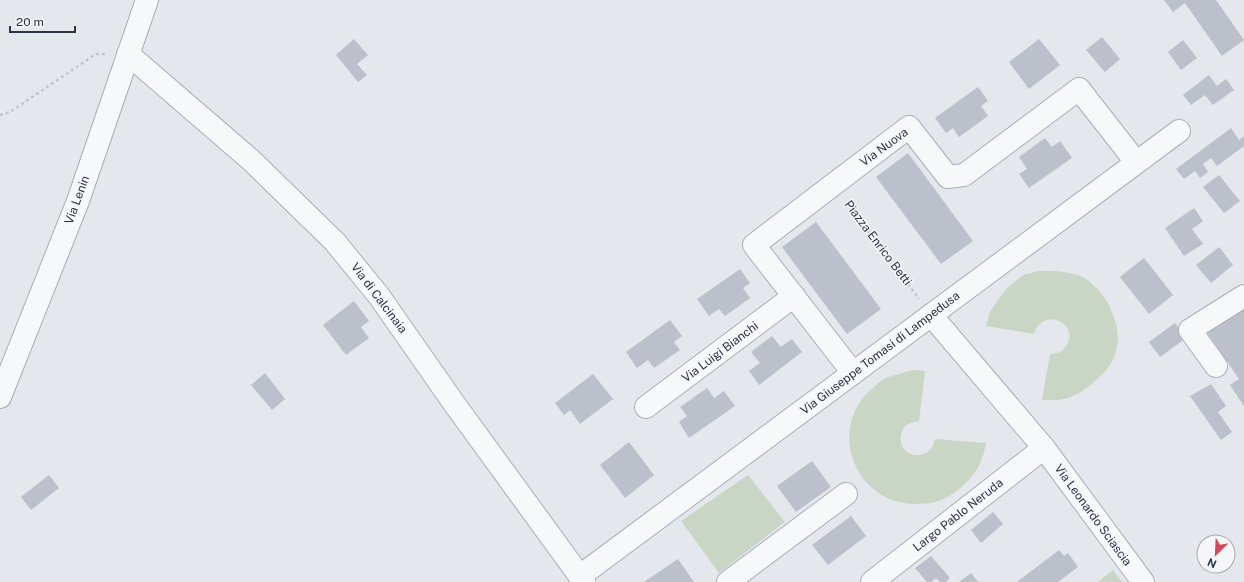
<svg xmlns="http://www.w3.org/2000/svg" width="1244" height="582" font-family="'Public Sans',sans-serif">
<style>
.green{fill:#c9d6c5}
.building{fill:#bbc0ca}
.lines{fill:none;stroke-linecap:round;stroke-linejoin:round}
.minor-casing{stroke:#a9aeb7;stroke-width:24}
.path{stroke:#c2c5cb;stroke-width:2.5;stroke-dasharray:3 3;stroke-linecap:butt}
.minor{stroke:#f7f8fa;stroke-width:22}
.labels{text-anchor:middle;stroke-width:3;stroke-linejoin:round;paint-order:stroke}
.street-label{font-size:12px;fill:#2b3445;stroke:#f4f6f9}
</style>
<rect width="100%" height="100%" fill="#e4e7ec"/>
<!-- green -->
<g class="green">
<path d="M1039 271C1052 271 1065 271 1078 275 1088 278 1097 288 1103 296 1115 312 1123 338 1114 357 1110 367 1103 374 1095 381 1079 396 1064 402 1042 400L1050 354C1056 354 1063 352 1066 346 1081 324 1043 305 1034 334L986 326 990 312 997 301 1007 288 1023 275Z"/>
<path d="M913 370 925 371 919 421C912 422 904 424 902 432 893 455 929 467 935 439L986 443C982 466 973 479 954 493 943 501 931 504 917 504 854 505 825 426 874 387 877 384 880 381 884 379 892 375 904 373 913 370Z"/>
<path d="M748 475 785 522 719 573 681 521Z"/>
<path d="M1113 570 1122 582H1098Z"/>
</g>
<!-- building -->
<g class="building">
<path d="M1164 0H1216L1244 40 1222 56 1185 3 1173 12Z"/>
<path d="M1102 37 1120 59 1105 72 1086 50Z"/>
<path d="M354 39 368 55 357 64 367 75 358 82 336 55Z"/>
<path d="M1039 39 1060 65 1029 89 1009 62Z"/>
<path d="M1183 40 1197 58 1181 70 1168 52Z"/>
<path d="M1209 75 1217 86 1226 79 1234 90 1213 105 1205 95 1191 105 1183 95Z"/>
<path d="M978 87 988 101 981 106 988 116 959 137 953 128 946 133 935 118Z"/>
<path d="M1231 128 1239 140 1244 136V146L1217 166 1211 158 1203 164 1208 172 1200 178 1195 171 1184 179 1176 169Z"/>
<path d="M1045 138 1052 147 1060 141 1072 158 1029 188 1019 174 1027 169 1019 157Z"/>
<path d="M908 153 973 241 941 264 876 177Z"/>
<path d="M1219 175 1240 201 1224 213 1203 187Z"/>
<path d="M1194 208 1203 221 1192 229 1203 244 1184 256 1165 228Z"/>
<path d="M816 222 881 309 847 334 782 247Z"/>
<path d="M1219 247 1233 265 1211 283 1196 265Z"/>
<path d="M1144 258 1173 295 1149 314 1120 277Z"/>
<path d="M740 269 750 283 743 288 750 298 725 316 719 309 709 316 697 299Z"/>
<path d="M354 301 369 321 361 327 369 338 346 355 323 325Z"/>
<path d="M1244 306V406L1230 385 1239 379 1207 332Z"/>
<path d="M670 320 682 336 674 342 680 350 654 368 648 360 637 368 626 352Z"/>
<path d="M1175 323 1186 338 1160 357 1149 342Z"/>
<path d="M772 336 781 347 792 339 802 352 759 385 749 371 760 363 751 352Z"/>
<path d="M265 373 285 399 272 410 251 385Z"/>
<path d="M593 374 613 399 580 424 570 410 564 415 555 403Z"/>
<path d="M1211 384 1226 406 1218 412 1232 432 1221 440 1190 396Z"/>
<path d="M707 388 714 398 724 391 735 406 689 438 679 422 687 416 680 407Z"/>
<path d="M629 442 654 475 625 498 600 465Z"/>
<path d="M812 461 831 487 796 512 777 486Z"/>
<path d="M49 475 59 488 31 510 21 497Z"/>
<path d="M993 512 1003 524 981 543 971 530Z"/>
<path d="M851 516 866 536 828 565 812 545Z"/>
<path d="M1059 550 1064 556 1068 553 1078 567 1058 582H1017Z"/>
<path d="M931 556 950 578 946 582H940L936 578 931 582H927L915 568Z"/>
<path d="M678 559 694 582H644Z"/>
<path d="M971 573 978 582H959Z"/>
</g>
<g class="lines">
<defs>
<g id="minor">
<path d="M128 54 252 161 335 242 379 296 453 402 584 582"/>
<path d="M931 315 1044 448 1143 582"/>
<path d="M1216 366 1190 330 1244 296"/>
<path d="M853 373 754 245 909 127 948 177 964 175 1079 89 1136 162"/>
<path d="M0 397 78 201 147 0"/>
<path d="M646 407 794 296"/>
<path d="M580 576 1179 131"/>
<path d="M728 582 846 494"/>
<path d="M872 582 1044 448"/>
</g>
</defs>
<!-- minor casing -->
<use href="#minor" class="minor-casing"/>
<!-- path -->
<g class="path">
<path d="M0 115 10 112 96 54H105"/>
<path d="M847 202 919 299"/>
</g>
<!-- minor -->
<use href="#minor" class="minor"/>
</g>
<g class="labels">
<!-- street labels -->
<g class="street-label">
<text transform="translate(884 147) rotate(-36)" y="4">Via Nuova</text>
<text transform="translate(77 200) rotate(-70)" y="4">Via Lenin</text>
<text transform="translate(878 243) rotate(53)" y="4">Piazza Enrico Betti</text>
<text transform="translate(379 298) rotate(53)" y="4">Via di Calcinaia</text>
<text transform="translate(720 352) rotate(-37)" y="4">Via Luigi Bianchi</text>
<text transform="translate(880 353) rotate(-37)" y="4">Via Giuseppe Tomasi di Lampedusa</text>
<text transform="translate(958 515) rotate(-38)" y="4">Largo Pablo Neruda</text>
<text transform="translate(1093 515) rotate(54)" y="4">Via Leonardo Sciascia</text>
</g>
</g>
<!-- north arrow -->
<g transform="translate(1216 554) rotate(204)"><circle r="19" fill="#f4f6f9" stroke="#a4a8b1"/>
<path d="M0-3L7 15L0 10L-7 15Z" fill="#d1495b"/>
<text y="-6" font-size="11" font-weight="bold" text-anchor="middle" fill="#2b3445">N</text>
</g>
<!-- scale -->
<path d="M10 26v6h65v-6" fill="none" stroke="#2b3445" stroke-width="2"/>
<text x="16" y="26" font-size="12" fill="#2b3445" stroke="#f4f6f9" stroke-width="3" paint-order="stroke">20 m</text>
</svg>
